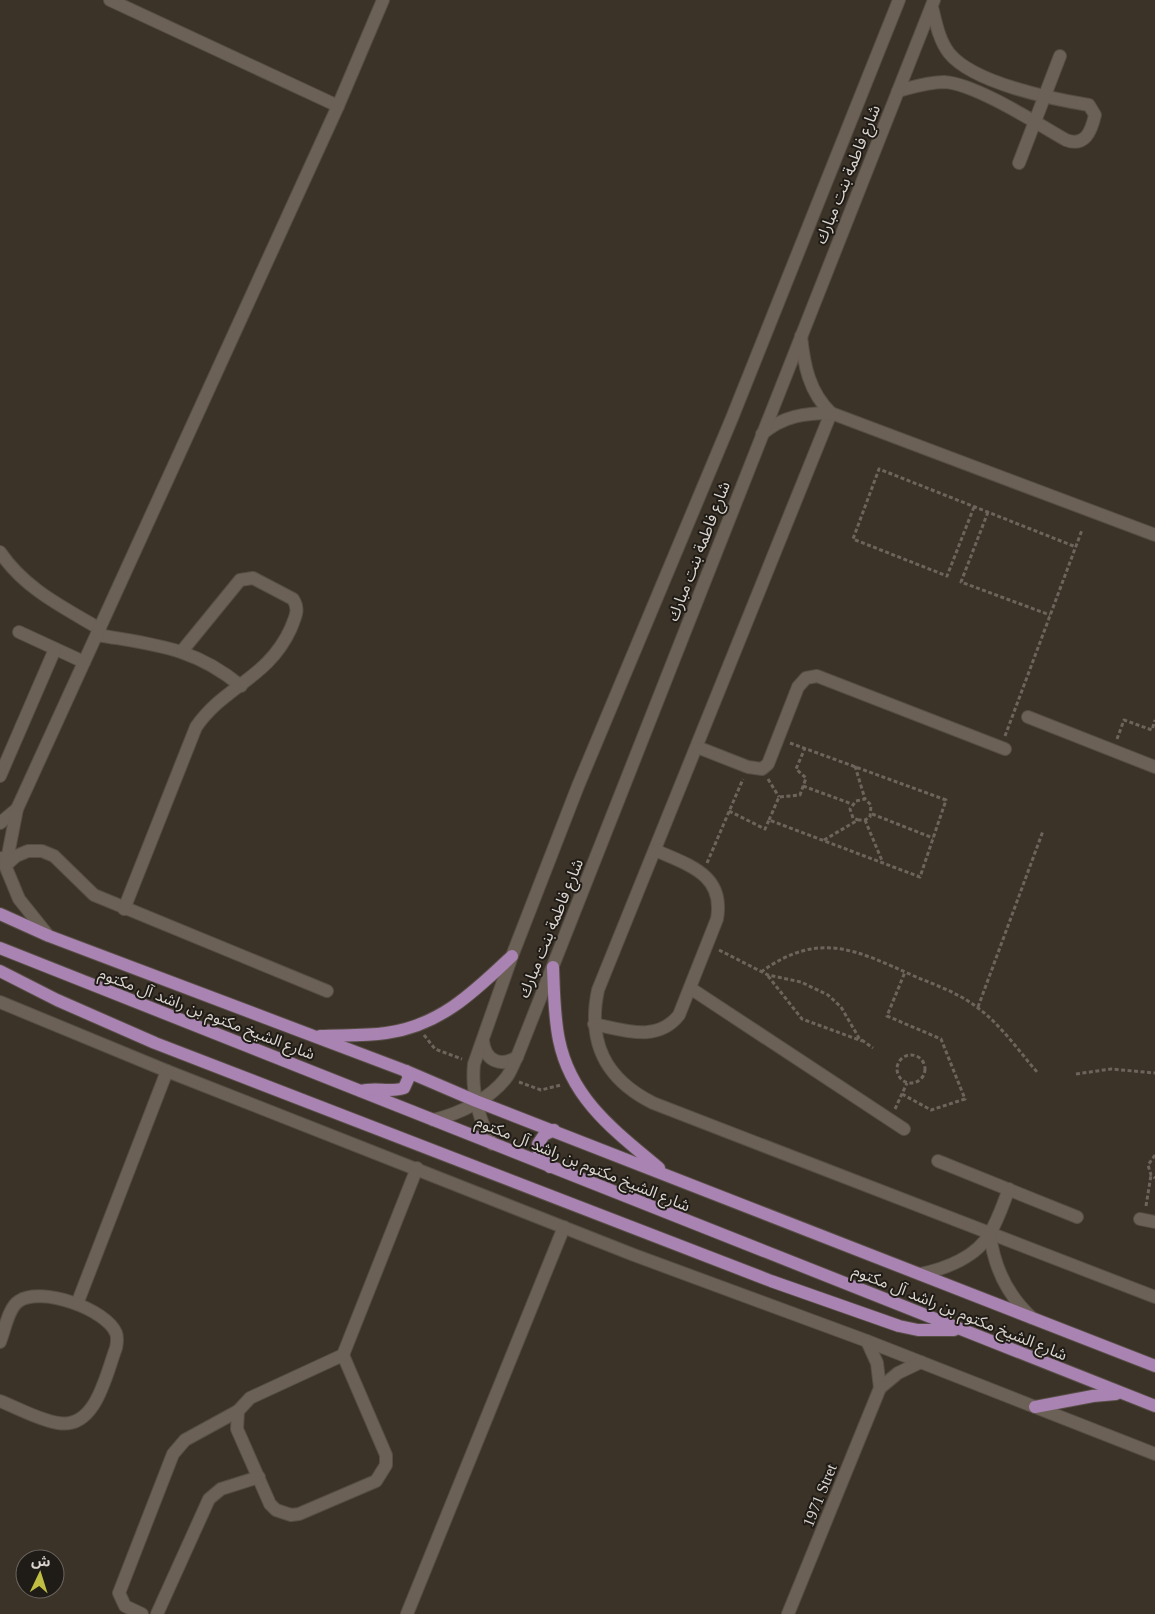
<svg xmlns="http://www.w3.org/2000/svg" width="1155" height="1614" font-family="'Times New Roman','Noto Sans Arabic',serif">
<style>
.lines{fill:none;stroke-linecap:round;stroke-linejoin:round}
.minor-casing{stroke:#564e45;stroke-width:14}
.major-casing{stroke:#564e45;stroke-width:14}
.path{stroke:#6d655c;stroke-width:3;stroke-dasharray:4 2.5;stroke-linecap:butt}
.minor{stroke:#6b6156;stroke-width:12}
.major{stroke:#a983b1;stroke-width:12}
.labels{text-anchor:middle;stroke-width:4;stroke-linejoin:round;paint-order:stroke}
.street-label{font-size:16px;fill:#dcd5cf;stroke:#1f1b16}
</style>
<rect width="100%" height="100%" fill="#3b3228"/>
<g class="lines">
<defs>
<g id="minor">
<path d="M110 0 338 106"/>
<path d="M898 91C913 87 928 82 944 82 974 83 1038 124 1066 140 1085 147 1091 132 1095 115L1089 105C1052 99 973 83 949 53 939 40 936 23 932 7"/>
<path d="M1019 163 1060 56"/>
<path d="M801 336C804 365 809 392 831 413"/>
<path d="M831 413 598 990C587 1042 605 1079 653 1103L1155 1297"/>
<path d="M762 434C783 416 805 413 831 413L1155 535"/>
<path d="M0 552C25 589 63 607 100 629"/>
<path d="M19 632 84 662"/>
<path d="M98 635C155 645 194 647 241 686"/>
<path d="M1028 717 1155 767"/>
<path d="M697 747 748 767 762 769 768 764 798 687 806 678 817 676 1005 749"/>
<path d="M0 776 55 649"/>
<path d="M0 823 17 809"/>
<path d="M2 858 19 899 47 934"/>
<path d="M6 865 17 809 338 106 383 0"/>
<path d="M6 865 16 856 28 851H42L54 856 94 895 327 991"/>
<path d="M124 909 196 727C225 685 268 679 291 628 295 617 300 610 293 599L253 578 240 580 182 651"/>
<path d="M690 988 904 1129"/>
<path d="M0 1002 167 1071 634 1255 867 1341 1155 1454"/>
<path d="M594 1024C624 1030 657 1043 679 1015L717 919C725 874 688 865 655 850"/>
<path d="M483 1041C485 1060 500 1068 517 1057"/>
<path d="M433 1120C459 1114 490 1099 506 1078 511 1072 513 1064 517 1057L934 0"/>
<path d="M492 1144C479 1119 471 1092 474 1064L512 956 578 786 732 418 899 0"/>
<path d="M938 1161 1077 1217"/>
<path d="M1140 1219 1155 1222"/>
<path d="M990 1234C994 1268 1007 1295 1032 1318"/>
<path d="M920 1274C945 1269 977 1257 990 1233 998 1220 1003 1204 1009 1189"/>
<path d="M77 1304 167 1071"/>
<path d="M0 1342C5 1330 8 1308 19 1301 41 1286 106 1309 116 1333 118 1338 117 1343 116 1348 106 1374 96 1430 58 1423 39 1420 18 1408 0 1401"/>
<path d="M343 1355 386 1455V1465L376 1481 299 1514 291 1515 276 1510 270 1504 237 1429 238 1411 250 1398Z"/>
<path d="M343 1355 417 1168"/>
<path d="M880 1388 898 1373 921 1362"/>
<path d="M142 1614 125 1606 119 1593 173 1454 185 1440 238 1411"/>
<path d="M157 1614 209 1499 221 1489 259 1477"/>
<path d="M407 1614 564 1227"/>
<path d="M788 1614 880 1388 877 1363 867 1341"/>
</g>
<g id="major">
<path d="M0 914 49 936 406 1071 476 1101 1155 1366"/>
<path d="M0 948 1155 1406"/>
<path d="M553 967C554 991 554 1016 559 1040 571 1099 615 1131 659 1168"/>
<path d="M0 971 57 1000 155 1043 771 1281 899 1326 918 1330H954"/>
<path d="M320 1036C342 1035 364 1036 386 1033 440 1026 475 991 512 956"/>
<path d="M361 1091C375 1087 391 1093 404 1088L409 1077 406 1071"/>
<path d="M550 1167 539 1154 538 1144 544 1135 554 1130"/>
<path d="M1035 1407 1093 1396 1116 1394"/>
</g>
</defs>
<!-- minor casing -->
<use href="#minor" class="minor-casing"/>
<!-- major casing -->
<use href="#major" class="major-casing"/>
<!-- path -->
<g class="path">
<path d="M974 507 947 576 853 539 879 469 1076 547"/>
<path d="M988 512 961 582 1050 615"/>
<path d="M1005 736 1082 530"/>
<path d="M1117 739 1124 720 1152 730 1155 720"/>
<path d="M855 766 865 799"/>
<path d="M768 779 779 797"/>
<path d="M803 786 852 804"/>
<path d="M729 811 765 829 769 820 920 877 946 800 790 743"/>
<path d="M872 814 933 838"/>
<path d="M769 820 779 797 800 795 806 778 796 769 805 748"/>
<path d="M865 820 883 863"/>
<path d="M824 840 858 820H865L870 817 871 805 865 799 856 801 850 809 853 818 858 820"/>
<path d="M707 863 743 779"/>
<path d="M719 950 768 975 801 982 828 995 841 1007 859 1038 873 1048"/>
<path d="M761 972C819 930 856 950 914 976 935 985 959 993 978 1008 1001 1025 1018 1050 1037 1072"/>
<path d="M768 976 802 1019 862 1041"/>
<path d="M978 1007 1043 831"/>
<path d="M424 1035 435 1049 462 1059"/>
<circle cx="911" cy="1069" r="14"/>
<path d="M1076 1074 1111 1069 1155 1073"/>
<path d="M519 1082 541 1090 561 1085"/>
<path d="M902 1094 931 1110 965 1099 941 1039 887 1016 905 972"/>
<path d="M895 1109 907 1083"/>
<path d="M1155 1155 1148 1165 1151 1175 1155 1178"/>
<path d="M1146 1206 1151 1175"/>
</g>
<!-- minor -->
<use href="#minor" class="minor"/>
<!-- major -->
<use href="#major" class="major"/>
</g>
<g class="labels">
<!-- street labels -->
<g class="street-label">
<text transform="translate(847 174) rotate(-68)" y="6">شارع فاطمة بنت مبارك</text>
<text transform="translate(698 551) rotate(-69)" y="6">شارع فاطمة بنت مبارك</text>
<text transform="translate(550 928) rotate(-68)" y="6">شارع فاطمة بنت مبارك</text>
<text transform="translate(207 1013) rotate(21)" y="6">شارع الشيخ مكتوم بن راشد آل مكتوم</text>
<text transform="translate(583 1163) rotate(22)" y="6">شارع الشيخ مكتوم بن راشد آل مكتوم</text>
<text transform="translate(960 1312) rotate(22)" y="6">شارع الشيخ مكتوم بن راشد آل مكتوم</text>
<text transform="translate(819 1495) rotate(-68)" y="6">1971 Stret</text>
</g>
</g>
<!-- north arrow -->
<g transform="translate(40 1574) rotate(4)"><circle r="24" fill="#1f1b16" stroke="#6b6560"/>
<path d="M0-4L9 19L0 12L-9 19Z" fill="#bfbe42"/>
<text y="-8" font-size="14" font-weight="bold" text-anchor="middle" fill="#dcd5cf">ش</text>
</g>
</svg>
